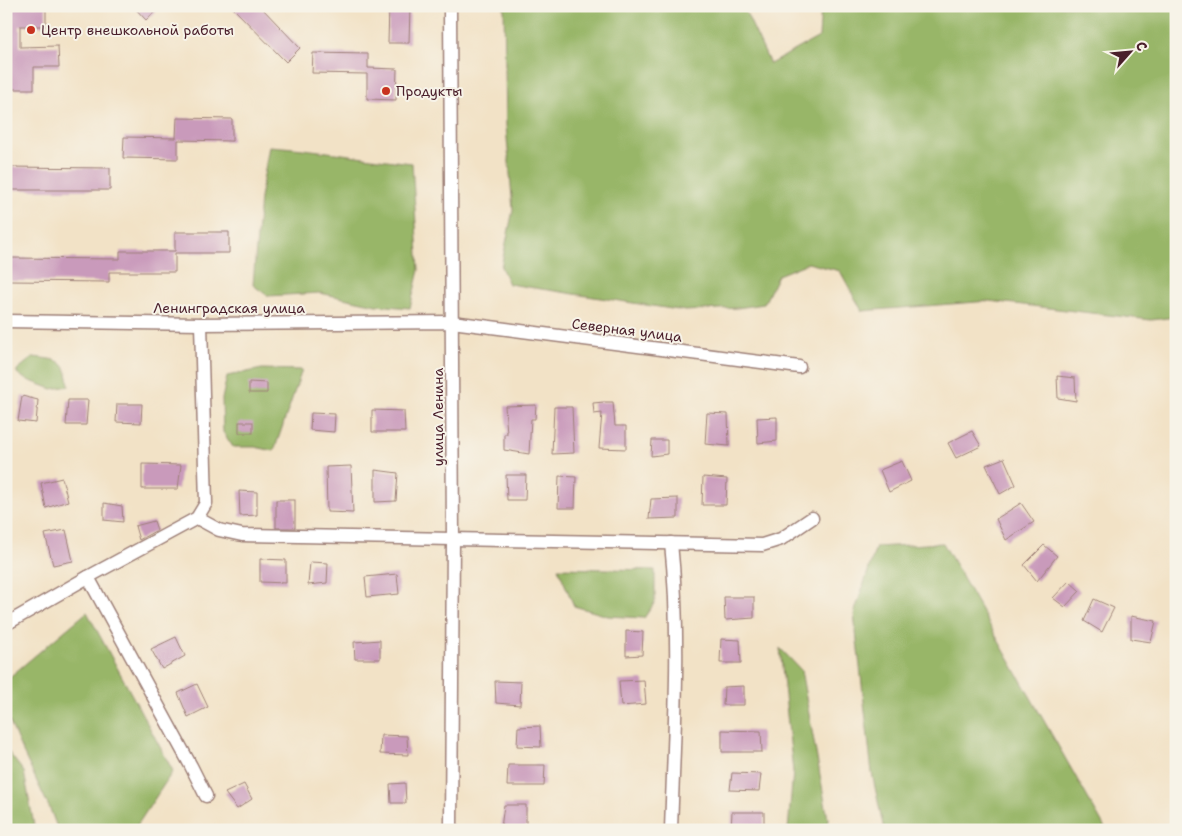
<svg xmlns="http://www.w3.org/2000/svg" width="1182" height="836" font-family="'Shantell Sans',sans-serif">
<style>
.forest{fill:#98b668;stroke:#716a4a}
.building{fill:#c99abb}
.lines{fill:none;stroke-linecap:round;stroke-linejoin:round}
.minor-casing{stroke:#9e8078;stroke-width:15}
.minor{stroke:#fff;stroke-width:12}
.poi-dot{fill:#c8321e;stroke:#f7f3e8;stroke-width:2}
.labels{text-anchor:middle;stroke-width:4;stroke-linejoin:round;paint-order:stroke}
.poi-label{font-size:14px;fill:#4a1f2b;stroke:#f7f3e8;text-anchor:start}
.street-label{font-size:14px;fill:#4a1f2b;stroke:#f7f3e8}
</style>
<rect width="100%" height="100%" fill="#f7f3e8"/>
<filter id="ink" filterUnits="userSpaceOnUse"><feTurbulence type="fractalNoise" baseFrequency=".02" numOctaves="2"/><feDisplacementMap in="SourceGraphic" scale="10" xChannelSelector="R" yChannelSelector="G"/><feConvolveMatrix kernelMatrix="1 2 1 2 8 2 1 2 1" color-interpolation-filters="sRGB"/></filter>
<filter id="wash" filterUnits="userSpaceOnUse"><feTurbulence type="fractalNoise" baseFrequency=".0096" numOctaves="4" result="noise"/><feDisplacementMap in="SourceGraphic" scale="20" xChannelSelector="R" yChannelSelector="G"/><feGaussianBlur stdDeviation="1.12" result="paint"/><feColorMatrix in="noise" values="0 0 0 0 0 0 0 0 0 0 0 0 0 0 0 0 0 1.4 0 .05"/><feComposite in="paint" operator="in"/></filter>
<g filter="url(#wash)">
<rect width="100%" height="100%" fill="#f2e2c6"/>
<!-- forest -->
<g class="forest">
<path d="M504 6H743L770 64 819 37 821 6H1176V317L1151 320 989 301 862 311 840 271 808 263 778 275 764 304 737 308 685 311 509 284 501 267 513 210 506 126Z"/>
<path d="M269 146C317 149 364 158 412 163L419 270 410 308 376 305 320 293 268 296 253 285 260 198Z"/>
<path d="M33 357C57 360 67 358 69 386L52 389 25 379 17 373V370Z"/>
<path d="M262 369 302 370 274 451 255 447H233L223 432 222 399 227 376Z"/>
<path d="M943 543 1106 830H884L872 773 854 614 876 547Z"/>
<path d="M558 568 655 570V602L644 618 608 616 574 606Z"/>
<path d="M87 612 173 771 134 830H58L50 809 20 746 6 713V680Z"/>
<path d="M780 648 801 670 830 830H788L793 772Z"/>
<path d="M6 749 24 772 34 825 28 830H6Z"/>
</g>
<g id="blocks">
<!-- building -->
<g class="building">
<path d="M6 6H46V26H20V47L58 46 59 67H34V89H6Z"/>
<path d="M133 6H161L146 20Z"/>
<path d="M231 6H260L300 48 286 62Z"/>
<path d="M389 6H410L409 43H388Z"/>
<path d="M313 53 368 54V68L397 69 396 100 367 99V74L312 73Z"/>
<path d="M177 118 232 119V141L178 140V159L123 158 124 137 176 138Z"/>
<path d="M6 167 110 168V190H6Z"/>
<path d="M175 232H229V253H175V272H109V282L9 281V258L120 259V251H175Z"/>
<path d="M1057 376 1075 378 1076 401 1058 398Z"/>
<path d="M249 382 267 383V393H249Z"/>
<path d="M22 396 38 400 36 423 18 421Z"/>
<path d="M68 400H88L86 425H66Z"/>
<path d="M604 402H613L615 426H626V449L599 448 602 413 594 414 593 403Z"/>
<path d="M117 404H142L141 423 116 422Z"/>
<path d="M536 405 535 419H531L529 454 504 450V434H507L505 406Z"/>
<path d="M554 407H572L574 453 552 454Z"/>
<path d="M372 410 404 411 405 432H372Z"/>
<path d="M311 413 335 414 334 432 310 430Z"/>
<path d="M707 413 728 414 729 446 705 444Z"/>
<path d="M777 417V441L758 443 757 418Z"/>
<rect x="239" y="422" width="14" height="11"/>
<path d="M972 431 981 446 956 458 948 443Z"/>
<path d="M652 440H667V454L651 456Z"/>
<path d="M1004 458 1016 485 1000 494 986 465Z"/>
<path d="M902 461 911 481 889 492 880 470Z"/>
<path d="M142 464 181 465 178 489H142Z"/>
<path d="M351 466 353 513 327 512 326 467Z"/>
<path d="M375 470 398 473 396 501 375 502Z"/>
<path d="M506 475H526L525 500H507Z"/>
<path d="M559 476 576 477 575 508H558Z"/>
<path d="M703 477 727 479 726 505H702Z"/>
<path d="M62 478 68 501 46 508 41 483Z"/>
<path d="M239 491 257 492V515L240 516Z"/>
<path d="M678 498V518L649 519 651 499Z"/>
<rect x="276" y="500" width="19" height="28"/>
<path d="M104 503 122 506 123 522 104 520Z"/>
<path d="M1021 503 1034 522 1006 540 996 519Z"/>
<path d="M154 521 157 530 139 540 135 526Z"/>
<path d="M66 530 73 561 53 565 45 534Z"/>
<path d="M1044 545 1057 556 1037 581 1024 565Z"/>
<path d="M260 559 286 560V583L260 582Z"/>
<path d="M310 562 328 563 327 583 308 585Z"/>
<path d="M397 574 399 594 367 597 365 577Z"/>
<path d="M1069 581 1080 591 1065 607 1053 598Z"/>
<path d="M724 597H754V618L725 620Z"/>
<path d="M1094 599 1114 608 1102 632 1084 621Z"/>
<path d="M1131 616 1156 621 1151 642 1131 639Z"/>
<path d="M626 631 643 632 642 655 626 656Z"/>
<path d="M176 637 185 656 162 669 151 649Z"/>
<path d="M721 639 740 640 741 663H720Z"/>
<path d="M380 640V659H355L354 642Z"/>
<path d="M644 680 646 704 621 706 619 681Z"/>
<path d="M495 681 521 682 520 705 496 703Z"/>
<path d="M197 684 208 707 188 717 178 693Z"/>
<path d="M744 686V705H723L724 687Z"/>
<path d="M540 726 541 747 517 746 518 727Z"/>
<path d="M722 730 761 731 762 752H722Z"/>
<path d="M381 735 407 736 408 755 380 754Z"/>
<path d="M508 765H545L544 786H507Z"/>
<path d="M732 773 761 774 759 791 730 790Z"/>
<path d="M405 783 406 803H391L390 784Z"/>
<path d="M244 784 252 799 237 809 225 793Z"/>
<path d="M504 805H526V830L501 828Z"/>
<path d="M732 812H764V830H731Z"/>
</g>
</g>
</g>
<g filter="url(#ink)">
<use href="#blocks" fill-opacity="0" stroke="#9e8078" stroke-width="1"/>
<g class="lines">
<defs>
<g id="minor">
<path d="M450 6 453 539 451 827"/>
<path d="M6 321 201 324 452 322 799 367"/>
<path d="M197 518 219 530 242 535 762 545 781 539 812 518"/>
<path d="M671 543C681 638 674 735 671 830"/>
<path d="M88 577 191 766 206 796"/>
<path d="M6 624 88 577 197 518 206 503 201 324"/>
</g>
</defs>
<!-- minor casing -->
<use href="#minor" class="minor-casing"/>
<!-- minor -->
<use href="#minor" class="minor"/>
</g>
</g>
<!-- markers -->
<g class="poi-dot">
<circle cx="31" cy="30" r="5"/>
<circle cx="386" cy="91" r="5"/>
</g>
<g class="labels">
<!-- poi labels -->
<g class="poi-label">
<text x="41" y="35">Центр внешкольной работы</text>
<text x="396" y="96">Продукты</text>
</g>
<!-- street labels -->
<g class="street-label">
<text x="229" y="313">Ленинградская улица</text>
<text transform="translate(627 330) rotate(7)" y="5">Северная улица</text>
<text transform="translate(438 417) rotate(-90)" y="5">улица Ленина</text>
</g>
</g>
<!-- margin -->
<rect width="1182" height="836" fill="none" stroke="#f7f3e8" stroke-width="25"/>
<!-- north arrow -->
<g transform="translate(1130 52) rotate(63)" stroke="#f7f3e8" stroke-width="4" paint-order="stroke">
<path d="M0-4L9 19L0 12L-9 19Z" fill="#4a1f2b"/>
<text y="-8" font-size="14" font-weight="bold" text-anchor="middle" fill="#4a1f2b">С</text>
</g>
</svg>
